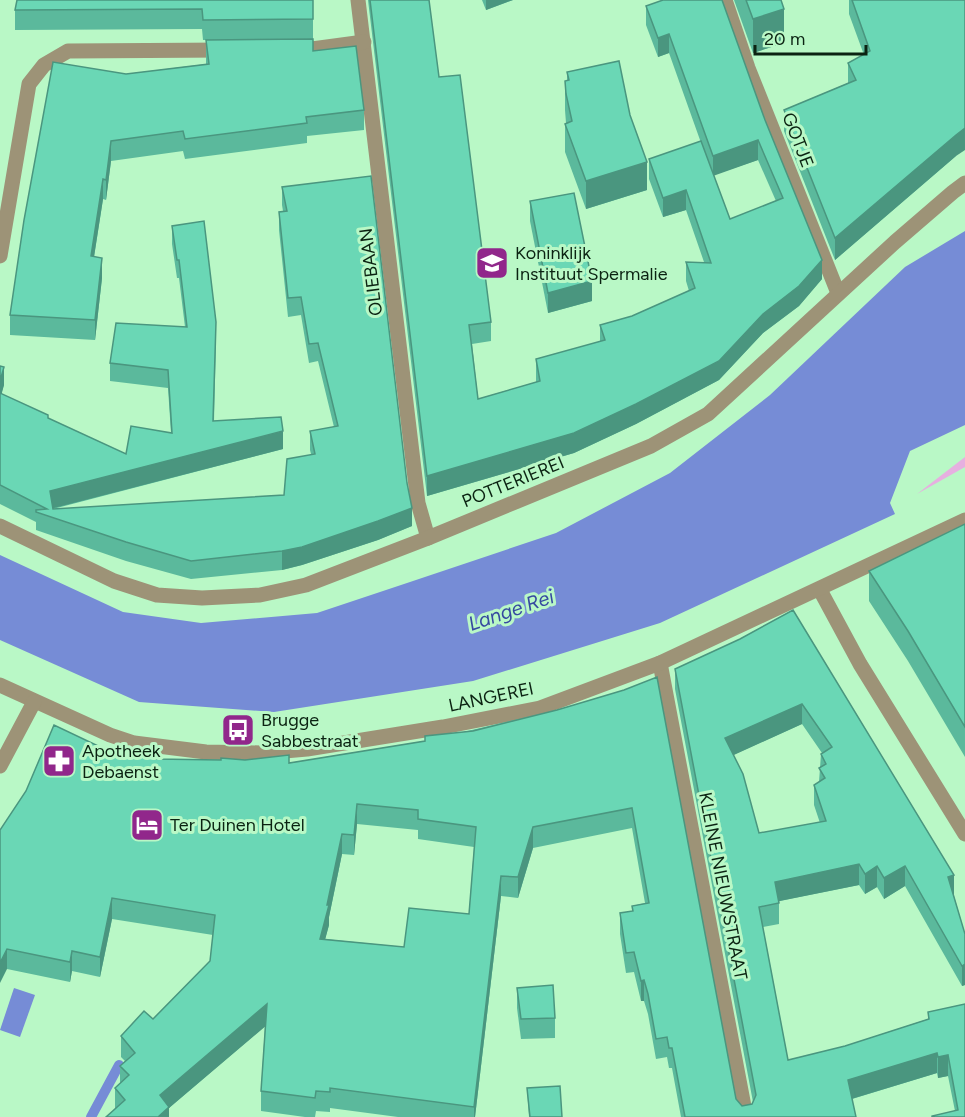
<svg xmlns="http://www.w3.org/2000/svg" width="965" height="1117" font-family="Figtree,sans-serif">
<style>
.green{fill:#e6b0e0}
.water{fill:#768cd6}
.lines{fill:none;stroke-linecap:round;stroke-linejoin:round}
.stream{stroke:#768cd6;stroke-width:10}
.street{stroke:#9d9377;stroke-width:15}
.wall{fill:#5bb99c;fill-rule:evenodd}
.shaded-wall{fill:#4a967f}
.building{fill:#6ad7b5;stroke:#4a967f;stroke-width:1.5;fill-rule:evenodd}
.labels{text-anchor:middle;stroke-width:6;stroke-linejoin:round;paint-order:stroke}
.street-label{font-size:18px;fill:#0b2312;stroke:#b9f8c6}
.poi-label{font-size:18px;fill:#0b2312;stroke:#b9f8c6;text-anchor:start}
.water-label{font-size:20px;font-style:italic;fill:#3649a0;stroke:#b9f8c6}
</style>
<rect width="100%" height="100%" fill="#b9f8c6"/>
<!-- green -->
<path class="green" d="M965 457V467L917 494Z"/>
<!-- water -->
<g class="water">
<path d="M965 231V425L910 451 890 503 895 514 660 623 473 681 274 712 139 702 0 640V555L123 612 201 623 317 613 410 582 556 533 670 473 770 395 905 267Z"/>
<path d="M14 988 35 995 20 1037 0 1030Z"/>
</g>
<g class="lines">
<!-- stream -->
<path class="stream" d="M91 1117 119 1065"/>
<!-- street -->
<g class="street">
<path d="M358 0 418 503 428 538"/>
<path d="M725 0 748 68 838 293"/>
<path d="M295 49H312L364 42"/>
<path d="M0 256 29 84 44 65 68 51 226 50"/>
<path d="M0 526 114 581 157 595 202 598 260 595 306 585 428 538 651 446 708 414 895 242 953 192 965 183"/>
<path d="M820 590 860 664 965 834"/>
<path d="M660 663 746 1117"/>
<path d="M0 685 110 735 134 743 206 752 262 753 307 749 443 727 540 708 660 663 965 520"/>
<path d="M0 766 34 702"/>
</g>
</g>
<!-- wall -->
<g class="wall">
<path d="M313 0V51L364 110V130L307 136V143L185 159 183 151 111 161 106 200 103 199 94 257 102 278 95 340 10 335V315L126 74 206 64V40H203L202 29 15 30V10Z"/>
<path d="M368 0H429L439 77 491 322V341L472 344 478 399 536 382V359L600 342V325L632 316 689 291 686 281V262H704L686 210 663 217 649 179V159L705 154 669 53 658 57 646 25V6L722 0 822 279 799 306 763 333 719 380 636 424 574 453 427 496ZM758 160 776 201 730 219 713 175Z"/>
<path d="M482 0H513L486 10Z"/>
<path d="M734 0H781L784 43 753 53Z"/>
<path d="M849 0H965L956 156 835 260 784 131V110L848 83V63L864 55 849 14Z"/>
<path d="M567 72 647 190 586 209 565 152V124L566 123 565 110V81H567Z"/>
<path d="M282 187 412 526 378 540 302 565 282 570 191 579 126 561 36 530V522L0 504V366L4 385 1 394 48 418 126 454 171 433 168 388 110 381V363L185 327 179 278H177L172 244V226L216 340 214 421 283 449 53 509 284 495 311 454 310 450V431L334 427 318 361 309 363 301 315 288 317 279 230V212L283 211 282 205Z"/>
<path d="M530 201 592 301 548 313 530 221Z"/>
<path d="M965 524V757L908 661 869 601V571Z"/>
<path d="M793 610 954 896 965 934V985L962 986 905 886 884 899 877 887 865 894 859 885 779 901V924L763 927 788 1060 845 1046 928 1019V1012L965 1004V1117L955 1111 948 1076 938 1078 937 1073 852 1099 855 1117H681L672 1068H669L667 1057 656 1059 648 1014 644 1001H641L634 972 626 973 620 934V913L632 911V906L645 903 632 828 533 848 518 898 501 896 475 1117H398L330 1108V1112L316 1111 315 1117H305L261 1111V1091L265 1026 169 1108V1117L115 1108V1088L120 1084V1066L125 1061 121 1057V1036L153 1019 210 961 213 935 112 919 100 977 72 971 70 982 7 969 0 830 117 755 156 759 289 763 425 741 557 710 624 690 736 1099 742 1106 752 1104 753 1102 675 689V669L740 639ZM802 724 822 753 821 754 819 782 814 785V805L820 823 759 833 733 755ZM357 824 418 830V839L474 847 469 914 404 947 325 939 329 925V917L342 854 354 855Z"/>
<path d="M517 988 555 1018V1038L521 1039 517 1008Z"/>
<path d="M527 1088 562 1117H529Z"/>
</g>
<!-- shaded-wall -->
<g class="shaded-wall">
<path d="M486 0H513L486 10Z"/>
<path d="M784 9V43L753 53V19Z"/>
<path d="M669 34V53L658 57V38Z"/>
<path d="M965 128V150L956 156 835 260V238L956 135Z"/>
<path d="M758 140V160L713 176V156Z"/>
<path d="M111 141V161L106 200V180Z"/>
<path d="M647 162V190L586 209V181Z"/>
<path d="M103 179V199L91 276V256Z"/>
<path d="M686 190V210L663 217V198Z"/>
<path d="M102 258V278L95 340V320Z"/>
<path d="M822 260V279L799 306 763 333 719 380 636 424 574 453 427 496V476L763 314Z"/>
<path d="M592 281V301L548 313V293Z"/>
<path d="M4 367V385L0 400V381Z"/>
<path d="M283 431V449L50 509V491Z"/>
<path d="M412 508V526L378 540 302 565 282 570V551Z"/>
<path d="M802 704V724L725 759V738Z"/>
<path d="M357 804V824L354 855V835Z"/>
<path d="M533 827V848L518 898V877Z"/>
<path d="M342 834V854L329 917V925L320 959V939Z"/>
<path d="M859 864V885L775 902V882Z"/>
<path d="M877 866V887L865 894V874Z"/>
<path d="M905 866V886L884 899V878Z"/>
<path d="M954 875V896L948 898V877Z"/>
<path d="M501 876V896L475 1117H474V1107Z"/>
<path d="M112 898V919L100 977V957Z"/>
<path d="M7 949V969L0 983V963Z"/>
<path d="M72 951V971L70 982V962Z"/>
<path d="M965 964V985L962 986V966Z"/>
<path d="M644 980V1001H641V981Z"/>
<path d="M267 1004V1025L169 1108V1117H158L160 1095Z"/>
<path d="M937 1053V1073L848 1100V1080Z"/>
<path d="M948 1055V1076L938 1078V1057Z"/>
</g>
<!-- building -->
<g class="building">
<path d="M17 0H313V19L203 20 202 9 15 10Z"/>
<path d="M370 0H429L439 77 460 75 491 322 469 325 478 399 540 381 536 359 605 340 600 325 632 316 695 288 686 262 711 263 686 190 663 198 649 159 701 141 730 219 783 198 758 140 713 156 669 34 658 38 646 6 663 0H722L765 120 822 260 799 286 763 314 719 361 636 404 574 433 427 476Z"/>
<path d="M746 0H781L784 9 753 19Z"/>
<path d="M852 0H965V128L956 135 835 238 784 110 856 80 848 63 870 51Z"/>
<path d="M313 39V51L356 46 364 110 306 117 307 123 185 139 183 131 111 141 106 180 103 179 91 256 102 258 95 320 10 315 24 220 53 62 126 74 209 64 206 40Z"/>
<path d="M619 61 630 115 647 162 586 181 565 124 572 121 566 94 565 81 569 80 567 72Z"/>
<path d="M371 176 407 483 412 508 378 521 302 547 282 551 191 561 126 542 36 512V510L47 509 0 485V393L48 415V418L126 454 131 426 172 433 168 370 110 363 116 323 187 327 179 260H177L172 226 204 221 216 322 213 421 281 417 283 431 50 491 53 509 284 495 287 459 315 454 310 431 338 426 318 343 309 344 301 297 288 298 279 212 287 211 282 187Z"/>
<path d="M574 193 592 281 548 293 530 201Z"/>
<path d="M0 366 4 367 0 381Z"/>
<path d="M965 524V727L908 631 869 571Z"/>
<path d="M793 610 954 875 948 877 965 934V964L962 966 905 866 884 878 877 866 865 874 859 864 775 882 779 903 759 907 788 1060 845 1046 929 1019 928 1012 965 1004V1117H932V1116L958 1110 948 1055 938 1057 937 1053 848 1080 856 1117H685L672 1048H669L667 1037 656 1039 648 994 644 980 641 981 634 952 626 953 620 913 633 911 632 906 649 903 632 808 533 827 518 877 501 876 474 1107 330 1088V1092L316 1091 315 1098 261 1091 267 1004 160 1095 169 1107 158 1117H106L125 1100 115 1088 129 1075 120 1066 135 1053 121 1036 144 1011 153 1019 210 961 215 915 112 898 100 957 72 951 70 962 7 949 0 963V830L26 791 54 725 117 755 121 745 156 759 221 760V758L245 760 289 755V763L425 741V736L473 731 557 710 624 690 657 677 736 1099 742 1106 752 1104 756 1095 675 669 740 639ZM802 704 832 747 821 754 826 764 819 768 825 778 814 785 826 821 759 833 743 774 725 738ZM357 804 418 810V819L476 827 469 914 409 908 404 947 320 939 329 905H327L342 834 354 835Z"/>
<path d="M553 985 555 1018 521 1019 517 988Z"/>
<path d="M560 1086 562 1117H530L527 1088Z"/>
</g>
<!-- icons -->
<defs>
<symbol id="school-square" viewBox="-11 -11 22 22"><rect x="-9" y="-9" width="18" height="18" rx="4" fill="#91278b" stroke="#b9f8c6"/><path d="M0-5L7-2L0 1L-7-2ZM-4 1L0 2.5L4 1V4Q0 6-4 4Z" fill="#fff"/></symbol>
<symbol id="bus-square" viewBox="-11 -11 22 22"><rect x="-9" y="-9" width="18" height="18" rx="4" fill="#91278b" stroke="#b9f8c6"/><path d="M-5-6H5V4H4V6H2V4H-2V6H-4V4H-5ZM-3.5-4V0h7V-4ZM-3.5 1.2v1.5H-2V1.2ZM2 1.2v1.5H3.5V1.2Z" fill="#fff"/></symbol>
<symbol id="pharmacy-square" viewBox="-11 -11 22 22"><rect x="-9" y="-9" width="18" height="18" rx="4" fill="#91278b" stroke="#b9f8c6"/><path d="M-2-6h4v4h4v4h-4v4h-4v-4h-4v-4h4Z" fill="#fff"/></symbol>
<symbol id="hotel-square" viewBox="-11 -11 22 22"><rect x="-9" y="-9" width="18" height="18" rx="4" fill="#91278b" stroke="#b9f8c6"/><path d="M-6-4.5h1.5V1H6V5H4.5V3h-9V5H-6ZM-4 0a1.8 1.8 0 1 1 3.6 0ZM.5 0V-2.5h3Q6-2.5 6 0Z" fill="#fff"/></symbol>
</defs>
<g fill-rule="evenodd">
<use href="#school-square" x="473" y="244" width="38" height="38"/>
<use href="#bus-square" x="219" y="711" width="38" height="38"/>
<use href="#pharmacy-square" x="40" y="742" width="38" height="38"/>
<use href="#hotel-square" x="128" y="806" width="38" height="38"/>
</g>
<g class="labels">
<!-- street labels -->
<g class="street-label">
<text transform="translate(798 140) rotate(69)" y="6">GOTJE</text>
<text transform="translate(371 272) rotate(-97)" y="6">OLIEBAAN</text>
<text transform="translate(513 482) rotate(-22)" y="6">POTTERIEREI</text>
<text transform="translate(491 697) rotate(-12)" y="6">LANGEREI</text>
<text transform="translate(723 886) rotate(79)" y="6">KLEINE NIEUWSTRAAT</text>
</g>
<!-- poi labels -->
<g class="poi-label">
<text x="515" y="259">Koninklijk<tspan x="515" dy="21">Instituut Spermalie</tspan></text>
<text x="261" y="726">Brugge<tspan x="261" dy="21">Sabbestraat</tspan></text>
<text x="82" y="757">Apotheek<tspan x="82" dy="21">Debaenst</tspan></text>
<text x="170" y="831">Ter Duinen Hotel</text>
</g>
<!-- water labels -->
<g class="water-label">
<text transform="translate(511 610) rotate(-19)" y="7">Lange Rei</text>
</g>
</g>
<!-- scale -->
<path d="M755 45v9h111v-9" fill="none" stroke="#0b2312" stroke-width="3"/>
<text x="764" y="45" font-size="18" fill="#0b2312" stroke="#b9f8c6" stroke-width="4.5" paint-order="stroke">20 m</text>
</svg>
